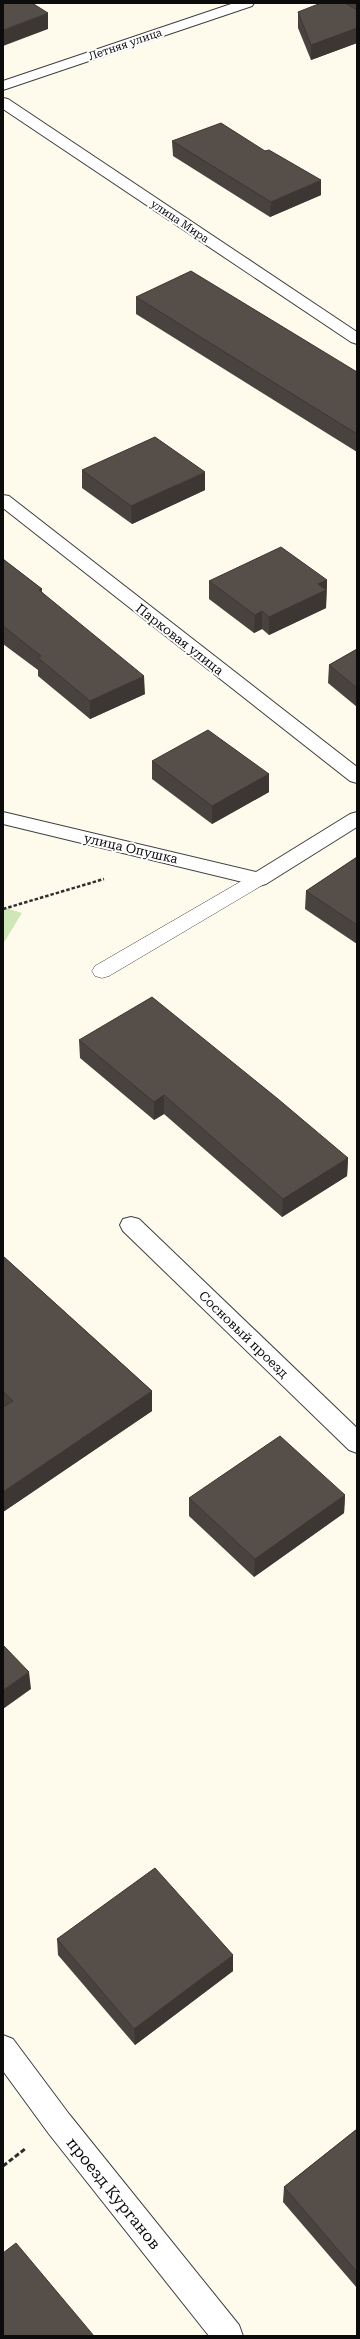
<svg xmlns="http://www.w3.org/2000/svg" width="360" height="2339" font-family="'Roboto Serif',serif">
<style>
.green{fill:#cfe7b7}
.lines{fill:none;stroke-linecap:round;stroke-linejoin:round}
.service-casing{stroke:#3f3f3f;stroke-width:1}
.minor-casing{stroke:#3f3f3f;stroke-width:2}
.path-far1{stroke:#2e2e2e;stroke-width:2.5;stroke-dasharray:3.5 2;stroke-linecap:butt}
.path{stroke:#2e2e2e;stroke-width:3;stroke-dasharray:5 2.5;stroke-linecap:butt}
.service{fill:#fff;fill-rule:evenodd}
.minor{fill:#fff;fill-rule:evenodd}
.wall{fill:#49433f}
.shaded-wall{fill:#3c3733}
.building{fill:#554e49;stroke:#3c3733}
.labels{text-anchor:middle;stroke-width:4;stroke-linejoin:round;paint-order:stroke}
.far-street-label{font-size:11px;fill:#0c0c0c;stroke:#fff}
.street-label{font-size:13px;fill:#0c0c0c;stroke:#fff}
.near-street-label{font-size:16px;fill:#0c0c0c;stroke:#fff}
</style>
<rect width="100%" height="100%" fill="#fefbec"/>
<!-- green -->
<path class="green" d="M3 907 22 913 3 944Z"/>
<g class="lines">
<defs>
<path id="service" d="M259 873 266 875 269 879 266 883 109 976 102 978 95 976 92 971 95 966 252 875Z"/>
<g id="minor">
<path d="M234 3H254L252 6 3 90V81Z"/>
<path d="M3 98 8 99 357 332V344L351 342 3 109Z"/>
<path d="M3 495 9 496 357 767V783L350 781 3 508Z"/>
<path d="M3 812 256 872 350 814 357 812V827L266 884 259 886 3 824Z"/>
<path d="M131 1217 139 1219 357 1428V1453L349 1450 123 1231 120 1225 123 1219Z"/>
<path d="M3 2035 13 2039 69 2114 239 2325 243 2336H209L49 2134 3 2071Z"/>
</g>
</defs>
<!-- service casing -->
<use href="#service" class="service-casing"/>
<!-- minor casing -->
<use href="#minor" class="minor-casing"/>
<!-- path-far1 -->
<path class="path-far1" d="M3 909 104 879"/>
<!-- path -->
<path class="path" d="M3 2166 25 2149"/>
<!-- service -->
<use href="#service" class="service"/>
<!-- minor -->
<use href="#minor" class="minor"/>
</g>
<!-- wall -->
<g class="wall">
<path d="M347 3H357V43L311 60 298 28V12L347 4Z"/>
<path d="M172 141 321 195 270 217 173 156Z"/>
<path d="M136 297 357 372V452L136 314Z"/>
<path d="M82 470 205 490 132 524 82 488Z"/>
<path d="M3 559 42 589V592L145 694 90 719 38 676V670L3 644Z"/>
<path d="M327 580 326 608 269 635 262 629 254 633 209 599V581Z"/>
<path d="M357 649V707L328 683 329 665Z"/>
<path d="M152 761 269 774V792L212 824 152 779Z"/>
<path d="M357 857V944L305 909 306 891Z"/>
<path d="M79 1040 348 1158 347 1176 282 1217 164 1114 154 1120 80 1058Z"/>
<path d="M3 1256 152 1391V1411L3 1512Z"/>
<path d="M345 1495 344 1513 254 1577 189 1516V1498Z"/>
<path d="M57 1939 233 1971 135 2045 58 1955Z"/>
<path d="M357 2129V2288L283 2202 284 2187Z"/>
</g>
<!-- shaded-wall -->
<g class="shaded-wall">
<path d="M48 13V29L3 46V30Z"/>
<path d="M357 28V43L311 60V45Z"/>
<path d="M321 180V195L270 217 271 202Z"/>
<path d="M205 472V490L132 524 131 506Z"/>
<path d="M327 580 326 608 269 635V617L318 584Z"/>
<path d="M262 611V629L254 633 255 615Z"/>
<path d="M144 676 145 694 90 719V701Z"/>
<path d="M269 774V792L212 824V806Z"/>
<path d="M164 1095V1114L154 1120V1102Z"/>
<path d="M348 1158 347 1176 282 1217 283 1199Z"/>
<path d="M152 1391V1411L3 1512V1492Z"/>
<path d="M345 1495 344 1513 254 1577 255 1559Z"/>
<path d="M29 1672 31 1689 3 1709V1690Z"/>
<path d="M233 1955V1971L135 2045 134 2029Z"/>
</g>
<!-- building -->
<g class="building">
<path d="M3 3H32L48 13 3 30Z"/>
<path d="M321 3H345L357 10V28L311 45 298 12Z"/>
<path d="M221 123 265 151 269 150 321 180 271 202 172 141Z"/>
<path d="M191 271 357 372V434L136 297Z"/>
<path d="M155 437 205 472 131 506 82 470Z"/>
<path d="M281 547 327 580 318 584 326 590 269 617 262 611 255 615 209 581Z"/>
<path d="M3 559 42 589 39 590 144 676 90 701 37 657 41 656 3 626Z"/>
<path d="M357 649V688L329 665Z"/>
<path d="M208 730 269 774 212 806 152 761Z"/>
<path d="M357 857V925L306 891Z"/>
<path d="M152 997 278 1099 348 1158 283 1199 164 1095 154 1102 79 1040Z"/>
<path d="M3 1256 152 1391 3 1492V1407L13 1401 3 1391Z"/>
<path d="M280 1436 345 1495 255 1559 189 1498Z"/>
<path d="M3 1645 29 1672 3 1690Z"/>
<path d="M155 1868 233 1955 134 2029 57 1939Z"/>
<path d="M357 2129V2272L284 2187Z"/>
<path d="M16 2243 94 2336H3V2253Z"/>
</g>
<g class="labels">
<!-- far-street labels -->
<g class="far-street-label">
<text transform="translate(125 44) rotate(-19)" y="4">Летняя улица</text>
<text transform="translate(180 221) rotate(34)" y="4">улица Мира</text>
</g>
<!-- street labels -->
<g class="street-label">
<text transform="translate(180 639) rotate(38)" y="5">Парковая улица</text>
<text transform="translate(131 848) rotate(13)" y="5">улица Опушка</text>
<text transform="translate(244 1334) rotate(44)" y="5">Сосновый проезд</text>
</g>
<!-- near-street labels -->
<g class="near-street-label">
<text transform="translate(114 2193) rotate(51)" y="6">проезд Курганов</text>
</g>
</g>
<!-- border -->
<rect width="360" height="2339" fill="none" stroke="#0c0c0c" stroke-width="8"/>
</svg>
